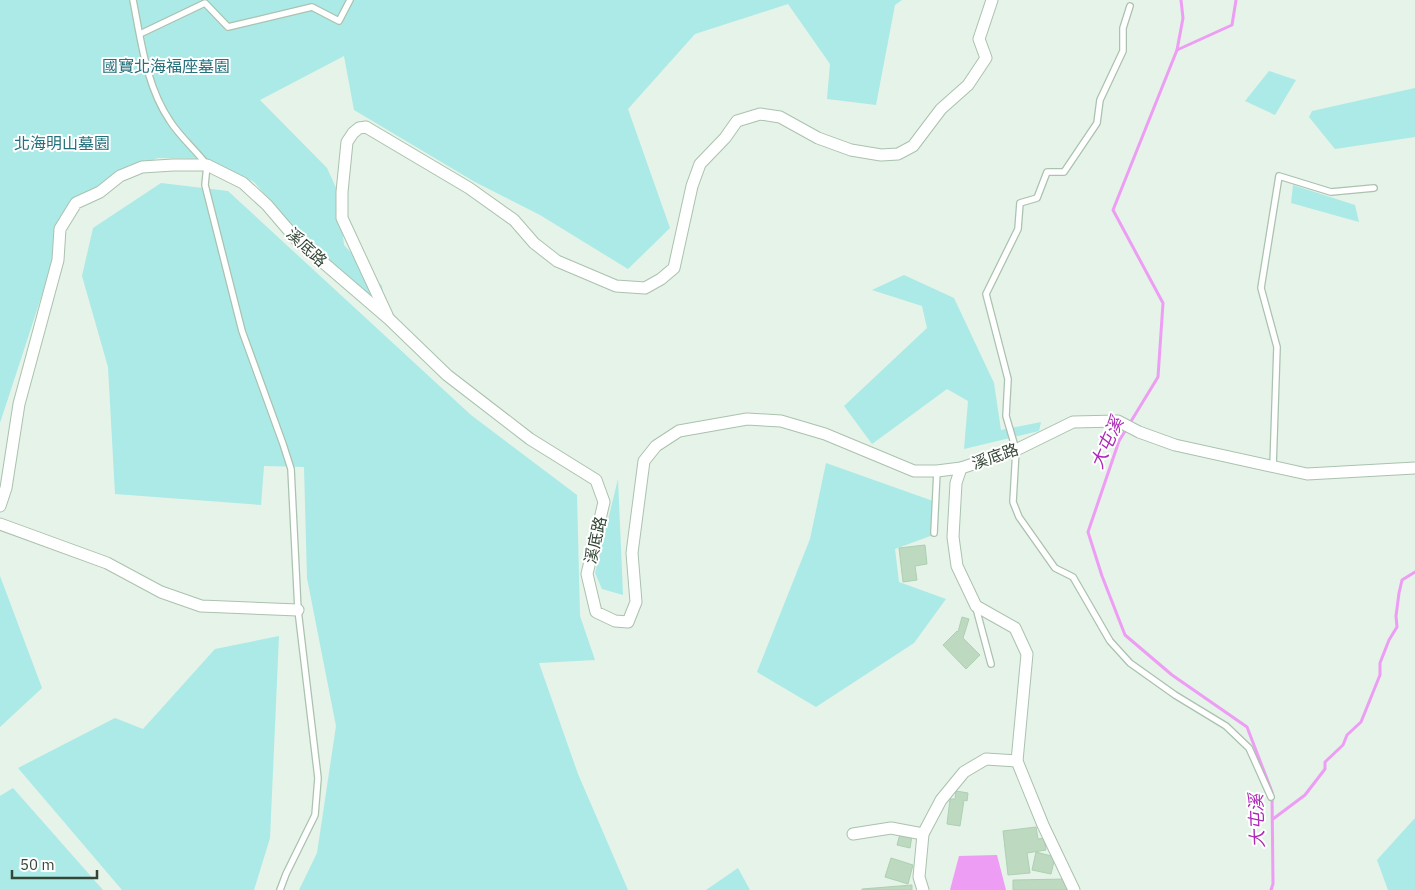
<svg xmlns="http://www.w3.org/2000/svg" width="1415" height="890" font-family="'IBM Plex Sans','Noto Sans TC',sans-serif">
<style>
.green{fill:#abeae7}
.water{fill:#ed9df4}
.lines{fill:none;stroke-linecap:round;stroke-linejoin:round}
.stream{stroke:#ed9df4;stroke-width:3}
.building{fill:#bdd9c0;stroke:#acd1b1}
.lane-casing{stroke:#aac2ae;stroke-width:8}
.street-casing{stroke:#aac2ae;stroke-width:13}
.lane{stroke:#fff;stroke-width:5.5}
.street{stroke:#fff;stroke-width:11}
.labels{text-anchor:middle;stroke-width:4;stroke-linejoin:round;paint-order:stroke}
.park-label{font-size:16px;fill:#24707b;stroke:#fff}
.street-label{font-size:16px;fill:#344636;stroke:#fff}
.water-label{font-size:18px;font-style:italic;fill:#ad27b8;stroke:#fff}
</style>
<rect width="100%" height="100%" fill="#e5f3e8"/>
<!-- green -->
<g class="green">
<path d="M0 0H902L895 5 876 105 827 99 830 64 788 4 695 34 628 109 670 228 628 269 540 215 475 182 354 110 344 56 260 100 327 168 338 192 344 245 382 286 385 312 312 249 254 182 208 159 158 158 121 172 73 213 55 255 0 423Z"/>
<path d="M1269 71 1296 80 1275 115 1245 101Z"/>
<path d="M1415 88V137L1335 149 1309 117 1312 111Z"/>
<path d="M161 183 228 191 471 415 577 495 580 616 595 660 539 663 578 774 628 890H299L317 853 336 726 307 578 304 467 264 466 261 505 115 494 108 367 82 276 93 228Z"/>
<path d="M1293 185 1355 205 1359 222 1291 203Z"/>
<path d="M904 275 954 298 994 383 1001 430 1041 422 1039 431 964 449 968 401 947 389 872 444 844 406 927 328 922 306 872 290Z"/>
<path d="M826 463 933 501V535L895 549 899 582 946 599 914 643 816 707 757 672 810 539Z"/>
<path d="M618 479 623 595 602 589 595 573Z"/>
<path d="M0 576 42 688 0 727Z"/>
<path d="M279 636 270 838 254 890H122L18 768 115 718 143 729 215 649Z"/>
<path d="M13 788 103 890H0V796Z"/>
<path d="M1415 818V890H1388L1377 860Z"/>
<path d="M738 868 750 890H706Z"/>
</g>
<!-- water -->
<path class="water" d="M997 855 1006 890H950L959 856Z"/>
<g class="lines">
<!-- stream -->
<g class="stream">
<path d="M1236 0 1232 25 1177 50 1113 210 1163 303 1158 377 1119 441 1088 532 1102 576 1125 635 1172 675 1247 727 1272 792 1273 884 1271 890"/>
<path d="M1177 50 1183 18 1181 0"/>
<path d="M1273 819 1305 795 1325 769V762L1343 745 1347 735 1361 722 1380 675V663L1389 640 1397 627 1396 616 1399 593 1402 580 1415 572"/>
</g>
</g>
<!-- building -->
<g class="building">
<path d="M925 545 927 564 915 566 917 580 903 582 899 548Z"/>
<path d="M962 617 969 619 963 638 980 655 966 669 943 645 957 631 958 632Z"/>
<path d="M956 791 968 793 967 801 964 800 960 826 947 824 950 799H955Z"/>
<path d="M1036 827 1038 839 1044 838 1046 850 1027 853 1030 873 1008 875 1003 831Z"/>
<path d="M900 834 912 836 910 848 897 845Z"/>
<path d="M1036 852 1055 857 1051 874 1032 870Z"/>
<path d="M891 858 913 865 908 884 885 877Z"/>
<path d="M1066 879 1067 890H1013V880Z"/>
<path d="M912 885V890H862V889Z"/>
</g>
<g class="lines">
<defs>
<g id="lane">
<path d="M133 0C141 40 146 86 170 121 180 137 196 150 207 165L205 185 242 331 283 444 291 469 298 610 318 778 315 815 286 874 280 890"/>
<path d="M1130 6 1123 28V51L1100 100 1097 123 1064 172H1047L1037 198 1020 203 1018 229 986 294 1008 379 1006 416 1016 450 1013 502 1019 517 1055 568 1073 577 1110 641 1130 663 1175 695 1226 726 1249 748 1271 797"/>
<path d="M140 34 205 3 228 27 312 7 339 21 350 0"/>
<path d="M1273 467 1277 347 1261 288 1279 176 1331 192 1374 188"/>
<path d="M934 533 937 471"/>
<path d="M976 608 991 664"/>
</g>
<g id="street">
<path d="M387 315 342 218V192L347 142 353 133 359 128 366 127 469 188 514 220 534 243 557 261 616 286 645 288 661 279 674 268 692 186 700 164 725 138 737 121 760 114 780 117 818 138 851 150 881 155 898 154 913 146 941 109 968 85 986 58 979 39 992 0"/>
<path d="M961 468 956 483 953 537 957 566 976 606 1015 628 1027 654 1017 761 1043 825 1074 890"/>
<path d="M0 506 6 488 19 404 58 260 60 229 76 203 100 192 120 176 142 167 173 165H207L243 183 267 205 297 240 389 319 447 375 530 439 596 480 604 502 587 574 596 612 615 621 628 622 636 602 632 553 644 461 656 446 679 431 747 419 781 421 825 434 914 471H937L961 468 1016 450 1073 422 1118 421 1139 432 1175 445 1307 474 1415 468"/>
<path d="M0 524 107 563 161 592 201 606 298 610"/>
<path d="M853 834 891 828 923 834"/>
<path d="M923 890 919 877 923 834 941 800 964 772 986 759 1017 761"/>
</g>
</defs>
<!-- lane casing -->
<use href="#lane" class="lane-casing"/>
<!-- street casing -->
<use href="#street" class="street-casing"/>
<!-- lane -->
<use href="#lane" class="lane"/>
<!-- street -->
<use href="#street" class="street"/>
</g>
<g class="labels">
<!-- park labels -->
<g class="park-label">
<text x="166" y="72">國寶北海福座墓園</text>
<text x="62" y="149">北海明山墓園</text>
</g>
<!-- street labels -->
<g class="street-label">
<text transform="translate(307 247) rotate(43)" y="6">溪底路</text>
<text transform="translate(995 456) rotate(-19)" y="6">溪底路</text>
<text transform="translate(595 540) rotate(-77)" y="6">溪底路</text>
</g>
<!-- water labels -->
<g class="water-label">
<text transform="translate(1107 443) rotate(-66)" y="6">大屯溪</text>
<text transform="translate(1257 821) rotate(-92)" y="6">大屯溪</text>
</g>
</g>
<!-- scale -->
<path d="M12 870v8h85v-8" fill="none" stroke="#344636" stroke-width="2.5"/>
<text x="20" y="870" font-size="15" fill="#344636" stroke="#ffffff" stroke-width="4" paint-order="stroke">50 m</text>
</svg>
